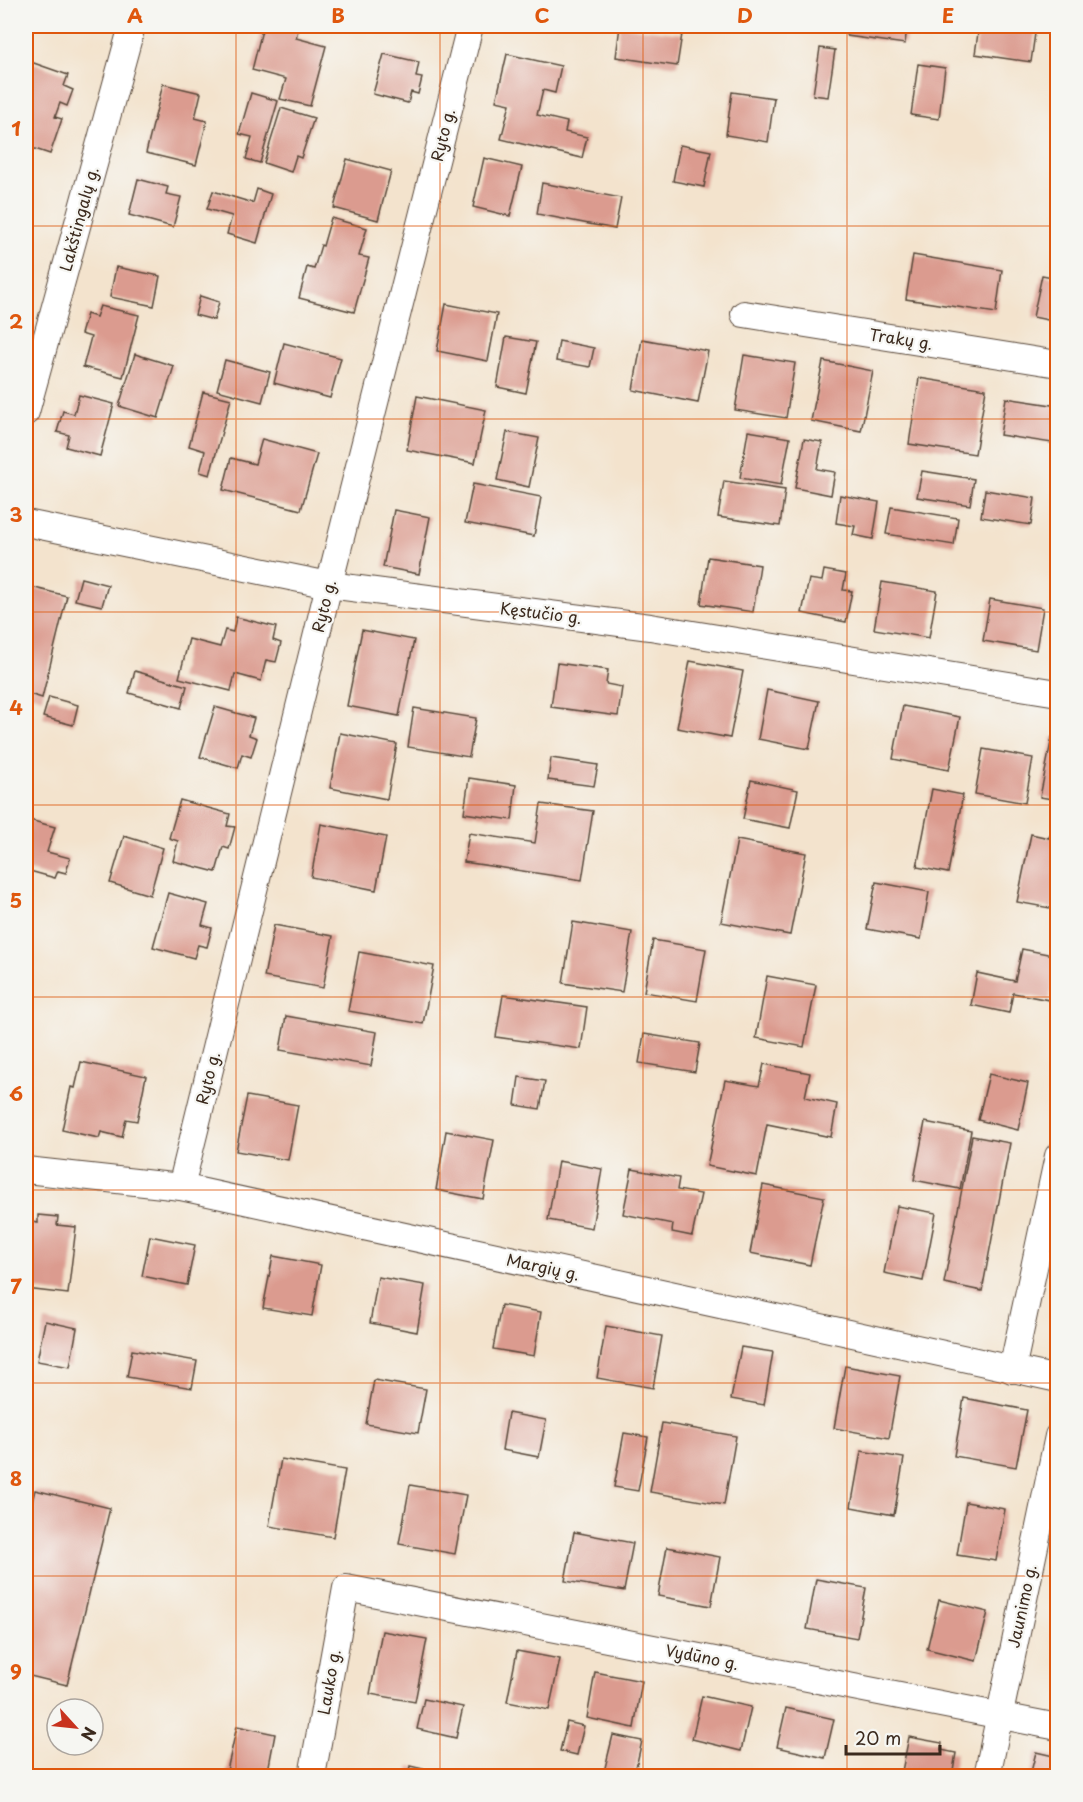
<svg xmlns="http://www.w3.org/2000/svg" width="1083" height="1802" font-family="'Playpen Sans',sans-serif">
<style>
.building{fill:#db9b8f}
.lines{fill:none;stroke-linecap:round;stroke-linejoin:round}
.street-casing{stroke:#574638;stroke-width:28}
.street{stroke:#fff;stroke-width:26}
.grid{fill:none;stroke:#df570d;stroke-width:1.5;stroke-opacity:0.55}
.labels{text-anchor:middle;stroke-width:4.5;stroke-linejoin:round;paint-order:stroke}
.street-label{font-size:16px;fill:#3b2a1e;stroke:#f6f6f2}
.neatline{fill:none;stroke:#df570d;stroke-width:2}
.grid-label{font-size:20px;text-anchor:middle;font-weight:bold;fill:#df570d}
</style>
<rect width="100%" height="100%" fill="#f6f6f2"/>
<filter id="ink" filterUnits="userSpaceOnUse"><feTurbulence type="fractalNoise" baseFrequency=".0167" numOctaves="2"/><feDisplacementMap in="SourceGraphic" scale="12" xChannelSelector="R" yChannelSelector="G"/><feConvolveMatrix kernelMatrix="1 2 1 2 8 2 1 2 1" color-interpolation-filters="sRGB"/></filter>
<filter id="wash" filterUnits="userSpaceOnUse"><feTurbulence type="fractalNoise" baseFrequency=".008" numOctaves="4" result="noise"/><feDisplacementMap in="SourceGraphic" scale="24" xChannelSelector="R" yChannelSelector="G"/><feGaussianBlur stdDeviation="1.35" result="paint"/><feColorMatrix in="noise" values="0 0 0 0 0 0 0 0 0 0 0 0 0 0 0 0 0 1.4 0 .05"/><feComposite in="paint" operator="in"/></filter>
<g filter="url(#wash)">
<rect width="100%" height="100%" fill="#f3e3cd"/>
<g id="blocks">
<!-- building -->
<g class="building">
<path d="M263 26H299L296 38 326 46 310 106 280 99 286 79 252 70Z"/>
<path d="M620 26 682 34 677 66 616 57Z"/>
<path d="M848 26H907L905 44 847 36Z"/>
<path d="M979 26H1036L1031 62 975 54Z"/>
<path d="M820 48 835 50 828 97 813 95Z"/>
<path d="M384 54 419 62 416 77 422 78 418 94 411 92 408 103 373 94Z"/>
<path d="M507 54 561 66 555 93 543 90 537 115 567 122 565 132 587 137 582 158 501 139 510 104 496 101Z"/>
<path d="M28 61 68 75 64 86 73 90 67 106 60 103 55 117 62 119 50 154 26 146V66Z"/>
<path d="M918 64 945 68 939 119 911 115Z"/>
<path d="M163 84 201 93 195 118 207 121 196 165 146 153Z"/>
<path d="M732 92 774 98 768 142 726 135Z"/>
<path d="M251 93 278 101 260 163 246 159 252 137 239 134Z"/>
<path d="M281 108 314 118 301 158 296 156 291 172 264 163Z"/>
<path d="M680 145 711 151 704 187 673 181Z"/>
<path d="M484 158 522 167 510 216 473 207Z"/>
<path d="M347 159 391 171 378 220 334 208Z"/>
<path d="M138 179 168 187 166 194 181 197 173 227 129 215Z"/>
<path d="M542 183 621 198 615 229 537 214Z"/>
<path d="M257 189 271 194 257 243 227 234 232 216 207 209 213 191 253 203Z"/>
<path d="M331 218 367 228 359 256 369 258 354 312 299 298 307 267 314 269 321 245 323 246Z"/>
<path d="M913 255 1002 270 996 313 906 299Z"/>
<path d="M116 267 160 276 154 306 110 297Z"/>
<path d="M1042 275 1058 278V322L1033 317Z"/>
<path d="M200 296 219 302 214 320 195 315Z"/>
<path d="M446 304 497 314 488 361 437 351Z"/>
<path d="M100 306 139 315 123 377 83 367 91 337 81 334 87 314 96 317Z"/>
<path d="M506 337 536 342 526 393 497 387Z"/>
<path d="M642 339 708 351 698 403 633 390Z"/>
<path d="M559 341 594 348 590 367 556 361Z"/>
<path d="M284 343 341 358 330 398 274 383Z"/>
<path d="M135 354 174 366 158 418 119 406Z"/>
<path d="M744 355 795 363 786 418 735 410Z"/>
<path d="M225 360 270 372 262 402 217 390Z"/>
<path d="M823 361 873 371 861 431 811 421Z"/>
<path d="M919 378 986 389 975 454 909 444Z"/>
<path d="M203 392 231 399 210 475 200 472 205 451 189 446Z"/>
<path d="M79 395 114 404 100 456 66 447 69 435 57 432 63 411 74 414Z"/>
<path d="M417 396 486 410 475 463 407 450Z"/>
<path d="M1006 398 1058 406 1052 443 1000 435Z"/>
<path d="M748 431 790 438 781 485 740 478Z"/>
<path d="M507 432 539 438 529 487 497 480Z"/>
<path d="M262 439 317 454 301 510 223 490 231 458 255 464Z"/>
<path d="M804 439 822 442 817 469 835 472 831 495 795 488Z"/>
<path d="M922 471 974 479 970 505 917 497Z"/>
<path d="M724 481 785 490 780 526 718 517Z"/>
<path d="M473 484 541 497 534 536 465 523Z"/>
<path d="M985 490 1035 498 1031 525 981 517Z"/>
<path d="M840 495 879 502 873 539 853 535 855 526 836 523Z"/>
<path d="M891 507 958 518 954 545 886 534Z"/>
<path d="M394 510 430 517 419 574 383 567Z"/>
<path d="M708 557 760 565 753 612 701 604Z"/>
<path d="M824 570 846 574 843 590 852 591 846 622 802 613 809 579 822 581Z"/>
<path d="M81 578 108 585 102 606 75 600Z"/>
<path d="M882 582 937 591 929 638 874 629Z"/>
<path d="M27 586 67 596 42 698 26 693Z"/>
<path d="M990 599 1043 608 1036 650 983 641Z"/>
<path d="M236 617 276 627 273 640 281 643 276 662 266 660 261 681 235 674 231 691 179 678 189 639 220 647 225 630 233 632Z"/>
<path d="M362 630 414 640 399 716 347 706Z"/>
<path d="M690 661 743 671 730 738 677 728Z"/>
<path d="M557 663 608 670 606 684 622 687 618 716 551 707Z"/>
<path d="M135 671 187 686 181 708 129 693Z"/>
<path d="M767 690 819 701 809 749 758 739Z"/>
<path d="M49 697 78 705 73 725 43 717Z"/>
<path d="M903 706 960 717 949 770 893 759Z"/>
<path d="M215 707 254 718 249 735 257 738 251 757 242 754 238 768 200 757Z"/>
<path d="M414 708 476 718 469 757 408 747Z"/>
<path d="M340 733 397 744 387 799 330 788Z"/>
<path d="M1052 737 1058 738V800L1040 797Z"/>
<path d="M983 749 1033 758 1025 803 975 794Z"/>
<path d="M551 758 598 765 594 786 548 780Z"/>
<path d="M469 778 516 785 512 820 464 813Z"/>
<path d="M751 780 798 790 790 828 743 819Z"/>
<path d="M932 789 963 795 948 873 917 867Z"/>
<path d="M180 800 230 814 227 826 235 827 229 849 223 847 216 872 173 861 178 841 169 838Z"/>
<path d="M541 804 593 811 582 880 464 862 469 833 535 843Z"/>
<path d="M26 819 55 827 47 852 70 858 66 873 58 871 55 878 26 870Z"/>
<path d="M321 824 386 837 376 890 311 877Z"/>
<path d="M1031 834 1049 838 1050 835 1058 837V896L1055 909 1017 902Z"/>
<path d="M124 836 163 848 150 895 110 883Z"/>
<path d="M737 840 806 853 790 935 721 922Z"/>
<path d="M876 882 929 892 921 939 867 929Z"/>
<path d="M168 893 208 904 202 925 212 928 207 947 198 945 194 958 153 947Z"/>
<path d="M573 922 632 932 622 992 563 983Z"/>
<path d="M274 925 333 936 323 988 264 977Z"/>
<path d="M653 940 706 949 697 1001 644 992Z"/>
<path d="M1022 949 1058 956 1049 1000 1013 993 1009 1013 971 1005 977 973 1015 981Z"/>
<path d="M359 952 434 966 423 1024 348 1011Z"/>
<path d="M26 953 32 954 29 981 26 980Z"/>
<path d="M767 976 816 985 804 1047 756 1038Z"/>
<path d="M503 995 587 1007 581 1049 496 1037Z"/>
<path d="M286 1016 377 1032 371 1066 280 1050Z"/>
<path d="M644 1034 700 1043 695 1072 639 1063Z"/>
<path d="M81 1062 146 1076 137 1121 126 1119 122 1137 101 1132 99 1138 62 1130 71 1087 75 1088Z"/>
<path d="M764 1064 810 1073 805 1097 837 1104 831 1137 767 1124 757 1176 707 1166 725 1080 759 1086Z"/>
<path d="M989 1074 1028 1083 1018 1130 978 1120Z"/>
<path d="M519 1077 545 1081 540 1109 515 1105Z"/>
<path d="M247 1096 298 1105 288 1160 236 1151Z"/>
<path d="M925 1122 971 1131 960 1189 914 1180Z"/>
<path d="M446 1131 494 1140 483 1199 436 1190Z"/>
<path d="M972 1136 1010 1143 982 1291 944 1283Z"/>
<path d="M558 1161 602 1169 592 1228 548 1220Z"/>
<path d="M632 1169 679 1178 677 1190 701 1194 692 1236 672 1232 673 1224 623 1214Z"/>
<path d="M763 1185 824 1197 810 1265 750 1253Z"/>
<path d="M897 1206 936 1213 923 1281 884 1273Z"/>
<path d="M38 1215 58 1217 57 1225 76 1227 68 1294 26 1289V1221L38 1223Z"/>
<path d="M150 1236 195 1245 187 1285 142 1276Z"/>
<path d="M273 1256 321 1265 312 1316 263 1308Z"/>
<path d="M378 1277 425 1285 417 1332 370 1323Z"/>
<path d="M501 1305 541 1312 534 1356 493 1349Z"/>
<path d="M45 1321 77 1328 70 1367 37 1361Z"/>
<path d="M606 1326 662 1336 653 1388 597 1378Z"/>
<path d="M741 1347 773 1352 764 1405 731 1399Z"/>
<path d="M132 1350 197 1361 192 1388 127 1377Z"/>
<path d="M845 1366 900 1376 889 1438 834 1428Z"/>
<path d="M374 1380 426 1389 418 1433 366 1424Z"/>
<path d="M964 1398 1027 1410 1016 1467 954 1456Z"/>
<path d="M508 1413 546 1420 539 1457 502 1450Z"/>
<path d="M662 1423 736 1436 724 1505 650 1492Z"/>
<path d="M624 1433 648 1437 638 1491 614 1487Z"/>
<path d="M861 1451 904 1458 894 1515 851 1507Z"/>
<path d="M281 1459 345 1470 333 1537 269 1526Z"/>
<path d="M410 1485 466 1495 455 1554 399 1544Z"/>
<path d="M35 1490 110 1508 67 1685 26 1675V1526Z"/>
<path d="M966 1502 1005 1509 996 1561 957 1555Z"/>
<path d="M574 1532 633 1543 624 1591 565 1581Z"/>
<path d="M667 1547 720 1557 711 1606 658 1596Z"/>
<path d="M816 1579 866 1588 857 1638 807 1629Z"/>
<path d="M939 1600 988 1612 976 1661 927 1649Z"/>
<path d="M382 1631 427 1639 415 1702 370 1694Z"/>
<path d="M517 1651 560 1659 549 1710 507 1702Z"/>
<path d="M595 1672 642 1681 634 1728 587 1718Z"/>
<path d="M702 1696 751 1707 741 1751 692 1739Z"/>
<path d="M424 1699 463 1707 456 1738 417 1729Z"/>
<path d="M786 1708 834 1719 825 1758 777 1747Z"/>
<path d="M567 1722 584 1726 577 1755 560 1751Z"/>
<path d="M237 1726 275 1734 267 1776 226 1775Z"/>
<path d="M613 1735 642 1741 634 1776H603Z"/>
<path d="M909 1737 942 1743 941 1750 956 1753 952 1776H901Z"/>
<path d="M1036 1752 1058 1757V1776H1030Z"/>
<path d="M410 1766 453 1776H408Z"/>
</g>
</g>
</g>
<g filter="url(#ink)">
<use href="#blocks" fill-opacity="0" stroke="#574638" stroke-width="1.5"/>
<g class="lines">
<defs>
<g id="street">
<path d="M744 314 1058 364"/>
<path d="M26 412 132 26"/>
<path d="M26 523 329 585 650 627 1058 693"/>
<path d="M26 1170 181 1187 1058 1379"/>
<path d="M181 1187 329 585 470 26"/>
<path d="M1012 1370 1058 1156"/>
<path d="M312 1776 346 1588 1058 1727"/>
<path d="M987 1776 1058 1436"/>
</g>
</defs>
<!-- street casing -->
<use href="#street" class="street-casing"/>
<!-- street -->
<use href="#street" class="street"/>
</g>
</g>
<!-- grid -->
<path class="grid" d="M236 26V1776M440 26V1776M643 26V1776M847 26V1776M26 226H1058M26 419H1058M26 612H1058M26 805H1058M26 997H1058M26 1190H1058M26 1383H1058M26 1576H1058"/>
<g class="labels">
<!-- street labels -->
<g class="street-label">
<text transform="translate(443 135) rotate(-76)" y="6">Ryto g.</text>
<text transform="translate(79 219) rotate(-75)" y="6">Lakštingalų g.</text>
<text transform="translate(901 339) rotate(9)" y="6">Trakų g.</text>
<text transform="translate(324 606) rotate(-76)" y="6">Ryto g.</text>
<text transform="translate(541 613) rotate(7)" y="6">Kęstučio g.</text>
<text transform="translate(208 1078) rotate(-76)" y="6">Ryto g.</text>
<text transform="translate(543 1267) rotate(12)" y="6">Margių g.</text>
<text transform="translate(1022 1606) rotate(-78)" y="6">Jaunimo g.</text>
<text transform="translate(702 1657) rotate(11)" y="6">Vydūno g.</text>
<text transform="translate(329 1682) rotate(-80)" y="6">Lauko g.</text>
</g>
</g>
<!-- margin -->
<rect width="1083" height="1802" fill="none" stroke="#f6f6f2" stroke-width="66"/>
<!-- north arrow -->
<g transform="translate(75 1727) rotate(117)"><circle r="28" fill="#f6f6f2" stroke="#aba49d" stroke-width="1.5"/>
<path d="M0-4.5L10 22L0 15L-10 22Z" fill="#c8321e"/>
<text y="-9" font-size="16" font-weight="bold" text-anchor="middle" fill="#3b2a1e">N</text>
</g>
<!-- scale -->
<path d="M846 1745v9h94v-9" fill="none" stroke="#3b2a1e" stroke-width="3"/>
<text x="855" y="1745" font-size="18" fill="#3b2a1e" stroke="#f6f6f2" stroke-width="4.5" paint-order="stroke">20 m</text>
<rect x="33" y="33" width="1017" height="1736" class="neatline"/>
<g class="grid-label">
<text x="135" y="23">A</text>
<text x="338" y="23">B</text>
<text x="542" y="23">C</text>
<text x="745" y="23">D</text>
<text x="948" y="23">E</text>
<text x="16" y="136">1</text>
<text x="16" y="329">2</text>
<text x="16" y="522">3</text>
<text x="16" y="715">4</text>
<text x="16" y="908">5</text>
<text x="16" y="1101">6</text>
<text x="16" y="1294">7</text>
<text x="16" y="1486">8</text>
<text x="16" y="1679">9</text>
</g>
</svg>
